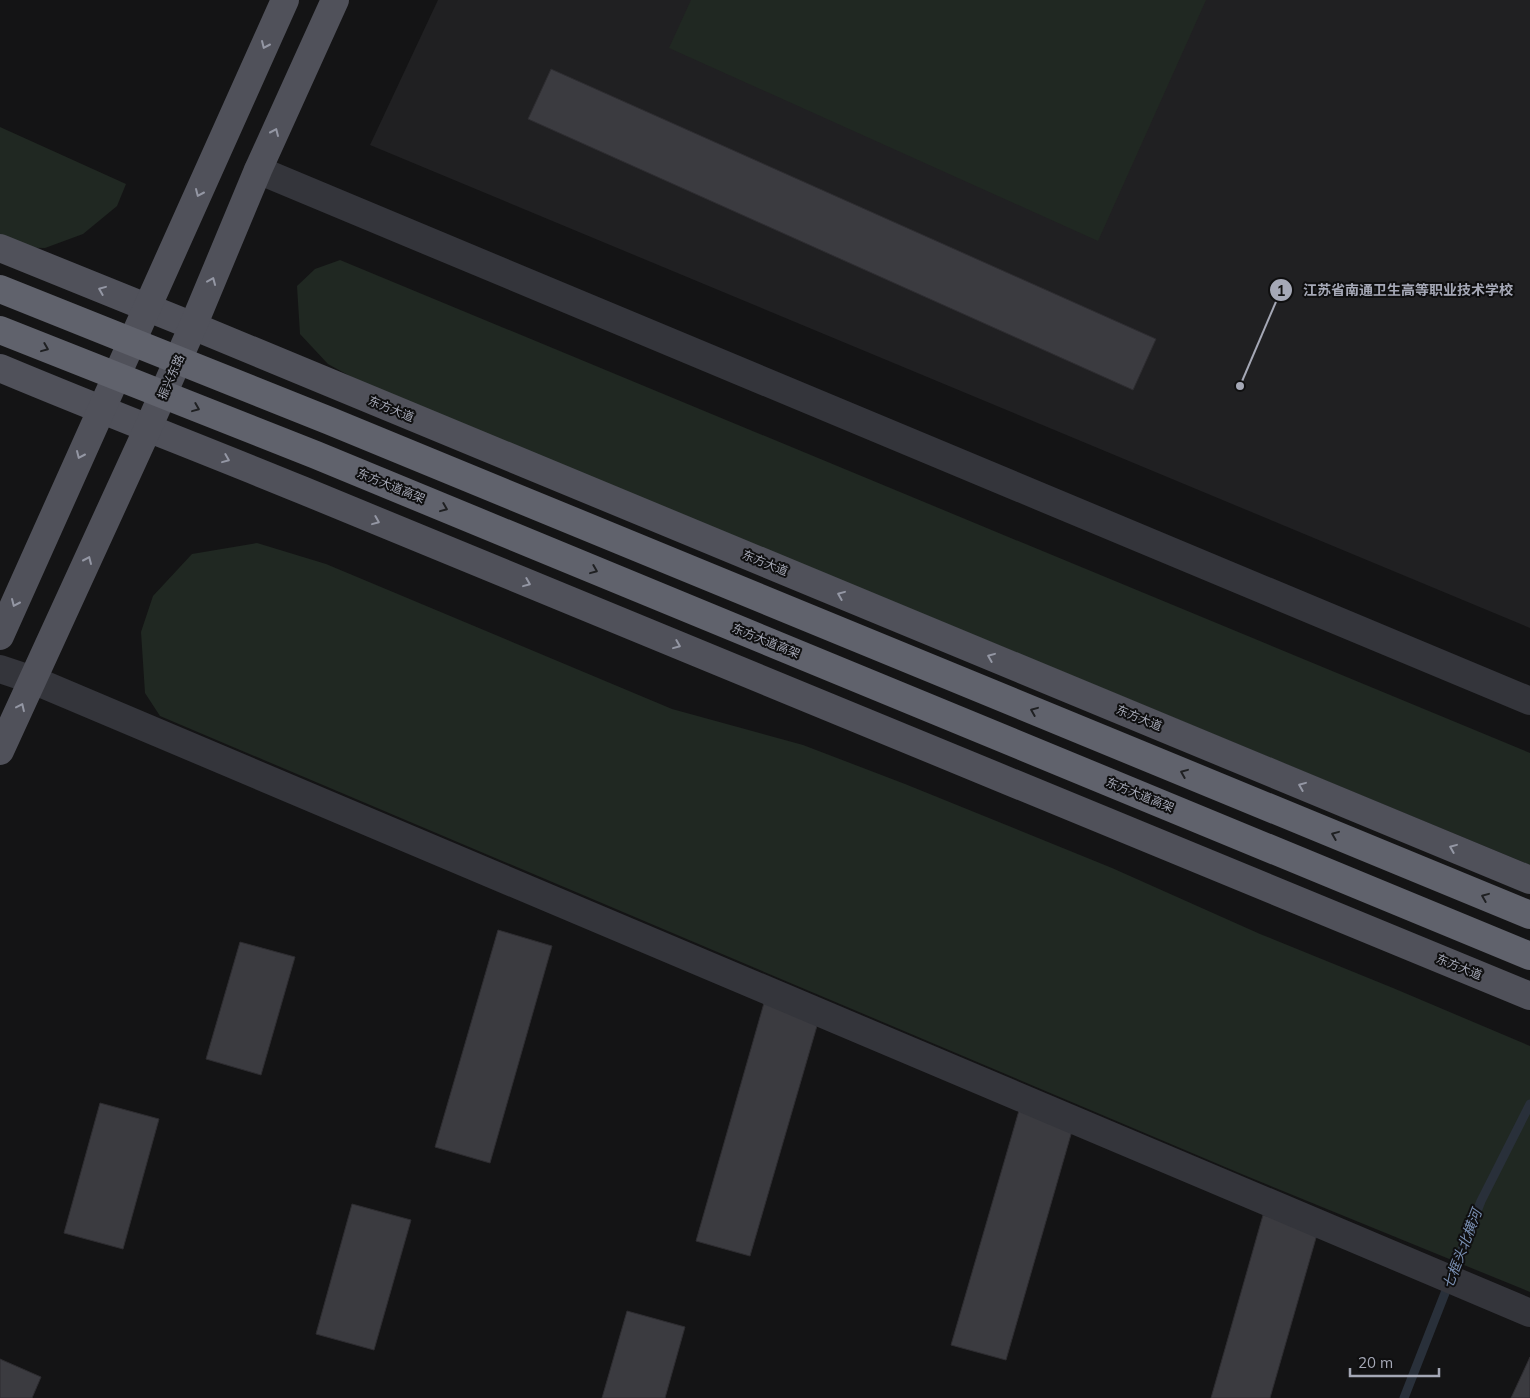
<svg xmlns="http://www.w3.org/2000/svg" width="1530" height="1398" font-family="Mulish,'Noto Sans SC',sans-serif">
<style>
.built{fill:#202022}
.green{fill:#202822}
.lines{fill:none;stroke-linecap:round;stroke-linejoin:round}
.stream{stroke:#29303a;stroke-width:9}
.building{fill:#3b3b40;stroke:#2e2d31}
.minor{stroke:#34353b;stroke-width:28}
.major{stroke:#50515a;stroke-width:28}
.highway{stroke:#60626c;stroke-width:28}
.oneway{stroke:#9497a4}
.oneway2{stroke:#1f2022}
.labels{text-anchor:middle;stroke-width:4;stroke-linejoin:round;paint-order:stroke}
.street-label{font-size:12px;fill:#a5a8b6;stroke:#0f0f10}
.water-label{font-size:14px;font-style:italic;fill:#7a90b3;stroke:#0f0f10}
.leader{fill:none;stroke:#a5a8b6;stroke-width:2}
.callout-dot{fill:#a5a8b6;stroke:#0f0f10;stroke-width:2}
.mark-label{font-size:15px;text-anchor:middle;font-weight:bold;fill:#111}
.callout-label{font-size:14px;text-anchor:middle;font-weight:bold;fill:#a5a8b6;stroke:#0f0f10;stroke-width:4;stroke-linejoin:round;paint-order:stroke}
</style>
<rect width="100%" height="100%" fill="#141415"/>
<!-- built -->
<path class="built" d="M438 0H1530V628L370 145Z"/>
<!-- green -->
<g class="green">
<path d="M691 0H1206L1098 241 669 48Z"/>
<path d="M0 127 126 184 117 206 83 234 45 248 3 247 0 245Z"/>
<path d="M340 260 1530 753V865L357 380 328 364 300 334 297 286 315 269Z"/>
<path d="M257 543 326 564 672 709 803 745 905 784 1112 868 1260 934 1393 988 1530 1046V1292L1244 1175 160 716 145 693 141 632 153 596 192 554Z"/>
</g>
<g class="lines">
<!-- stream -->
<path class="stream" d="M1404 1398 1481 1201 1530 1104"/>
</g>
<!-- building -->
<g class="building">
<path d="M551 69 1156 339 1133 390 528 119Z"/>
<path d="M498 930 552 946 490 1163 435 1147Z"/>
<path d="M240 942 295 957 261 1075 206 1059Z"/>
<path d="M764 1003 819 1019 750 1256 696 1241Z"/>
<path d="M100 1103 159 1119 123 1249 64 1233Z"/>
<path d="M1020 1107 1074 1124 1006 1360 951 1345Z"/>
<path d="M352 1204 411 1220 374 1350 316 1334Z"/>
<path d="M1263 1215 1318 1231 1270 1398H1211Z"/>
<path d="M627 1311 685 1327 665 1398H602Z"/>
<path d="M1530 1357V1398H1511Z"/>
<path d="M0 1359 41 1377 32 1398H0Z"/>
</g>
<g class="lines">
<!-- minor -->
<g class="minor">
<path d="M258 170 1530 701"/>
<path d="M0 669 33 680 1530 1313"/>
</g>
<!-- major -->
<g class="major">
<path d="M0 248 193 326 1530 880"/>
<path d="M0 368C100 410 202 449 302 490L1530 996"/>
<path d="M0 636 285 0"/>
<path d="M0 751 148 428 193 326 258 170 335 0"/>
</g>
<!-- highway -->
<g class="highway">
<path d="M0 289 330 421 1530 915"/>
<path d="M0 330 316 455 1530 956"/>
</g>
</g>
<!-- one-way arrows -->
<defs><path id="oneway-chevron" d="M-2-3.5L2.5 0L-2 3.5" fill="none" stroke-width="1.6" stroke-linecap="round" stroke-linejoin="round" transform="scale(1.25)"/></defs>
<g class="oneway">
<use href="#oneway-chevron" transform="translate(265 45) rotate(114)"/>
<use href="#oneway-chevron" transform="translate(275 132) rotate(-66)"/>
<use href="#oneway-chevron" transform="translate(199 193) rotate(114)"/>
<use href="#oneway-chevron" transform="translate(212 281) rotate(-67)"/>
<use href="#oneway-chevron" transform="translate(102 290) rotate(-158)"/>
<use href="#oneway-chevron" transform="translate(80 455) rotate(114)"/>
<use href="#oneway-chevron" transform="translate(226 459) rotate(22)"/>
<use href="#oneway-chevron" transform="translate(376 521) rotate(22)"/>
<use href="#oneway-chevron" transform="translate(88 560) rotate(-66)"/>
<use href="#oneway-chevron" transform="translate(527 583) rotate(22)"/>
<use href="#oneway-chevron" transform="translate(841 595) rotate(-158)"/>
<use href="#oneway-chevron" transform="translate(15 603) rotate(114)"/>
<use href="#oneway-chevron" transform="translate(677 645) rotate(22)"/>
<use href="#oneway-chevron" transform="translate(991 657) rotate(-158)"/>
<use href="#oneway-chevron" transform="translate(21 707) rotate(-65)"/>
<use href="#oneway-chevron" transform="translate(1302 786) rotate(-158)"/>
<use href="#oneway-chevron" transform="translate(1453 848) rotate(-158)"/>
</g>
<g class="oneway2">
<use href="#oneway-chevron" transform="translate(45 348) rotate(22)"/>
<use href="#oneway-chevron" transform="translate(196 408) rotate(22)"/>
<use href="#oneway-chevron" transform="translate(444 508) rotate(22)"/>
<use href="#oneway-chevron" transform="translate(594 570) rotate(22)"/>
<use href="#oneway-chevron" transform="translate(1034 711) rotate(-158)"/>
<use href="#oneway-chevron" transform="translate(1184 773) rotate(-158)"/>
<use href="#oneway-chevron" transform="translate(1335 835) rotate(-158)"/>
<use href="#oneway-chevron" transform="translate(1485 897) rotate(-158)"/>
</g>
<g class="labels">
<!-- street labels -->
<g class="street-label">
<text transform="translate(171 377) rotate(-66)" y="4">振兴东路</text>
<text transform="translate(391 409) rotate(22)" y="4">东方大道</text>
<text transform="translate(391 486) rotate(22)" y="4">东方大道高架</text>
<text transform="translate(765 563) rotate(22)" y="4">东方大道</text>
<text transform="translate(766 641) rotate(22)" y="4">东方大道高架</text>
<text transform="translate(1139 718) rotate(22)" y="4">东方大道</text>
<text transform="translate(1140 795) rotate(22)" y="4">东方大道高架</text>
<text transform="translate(1459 967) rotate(22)" y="4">东方大道</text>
</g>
<!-- water labels -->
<g class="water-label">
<text transform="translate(1462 1249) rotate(-69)" y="5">七框头北横河</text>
</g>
</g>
<!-- callouts -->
<path class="leader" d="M1240 386L1281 290"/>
<g class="callout-dot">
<circle cx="1240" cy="386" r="5"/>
<circle cx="1281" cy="290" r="12"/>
</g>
<g class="mark-label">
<text x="1281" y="296">1</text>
</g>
<g class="callout-label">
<text x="1408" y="295">江苏省南通卫生高等职业技术学校</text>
</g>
<!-- scale -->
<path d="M1350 1368v8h89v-8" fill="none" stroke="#a5a8b6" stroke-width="2.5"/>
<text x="1358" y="1368" font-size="15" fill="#a5a8b6" stroke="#0f0f10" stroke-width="4" paint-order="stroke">20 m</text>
</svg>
